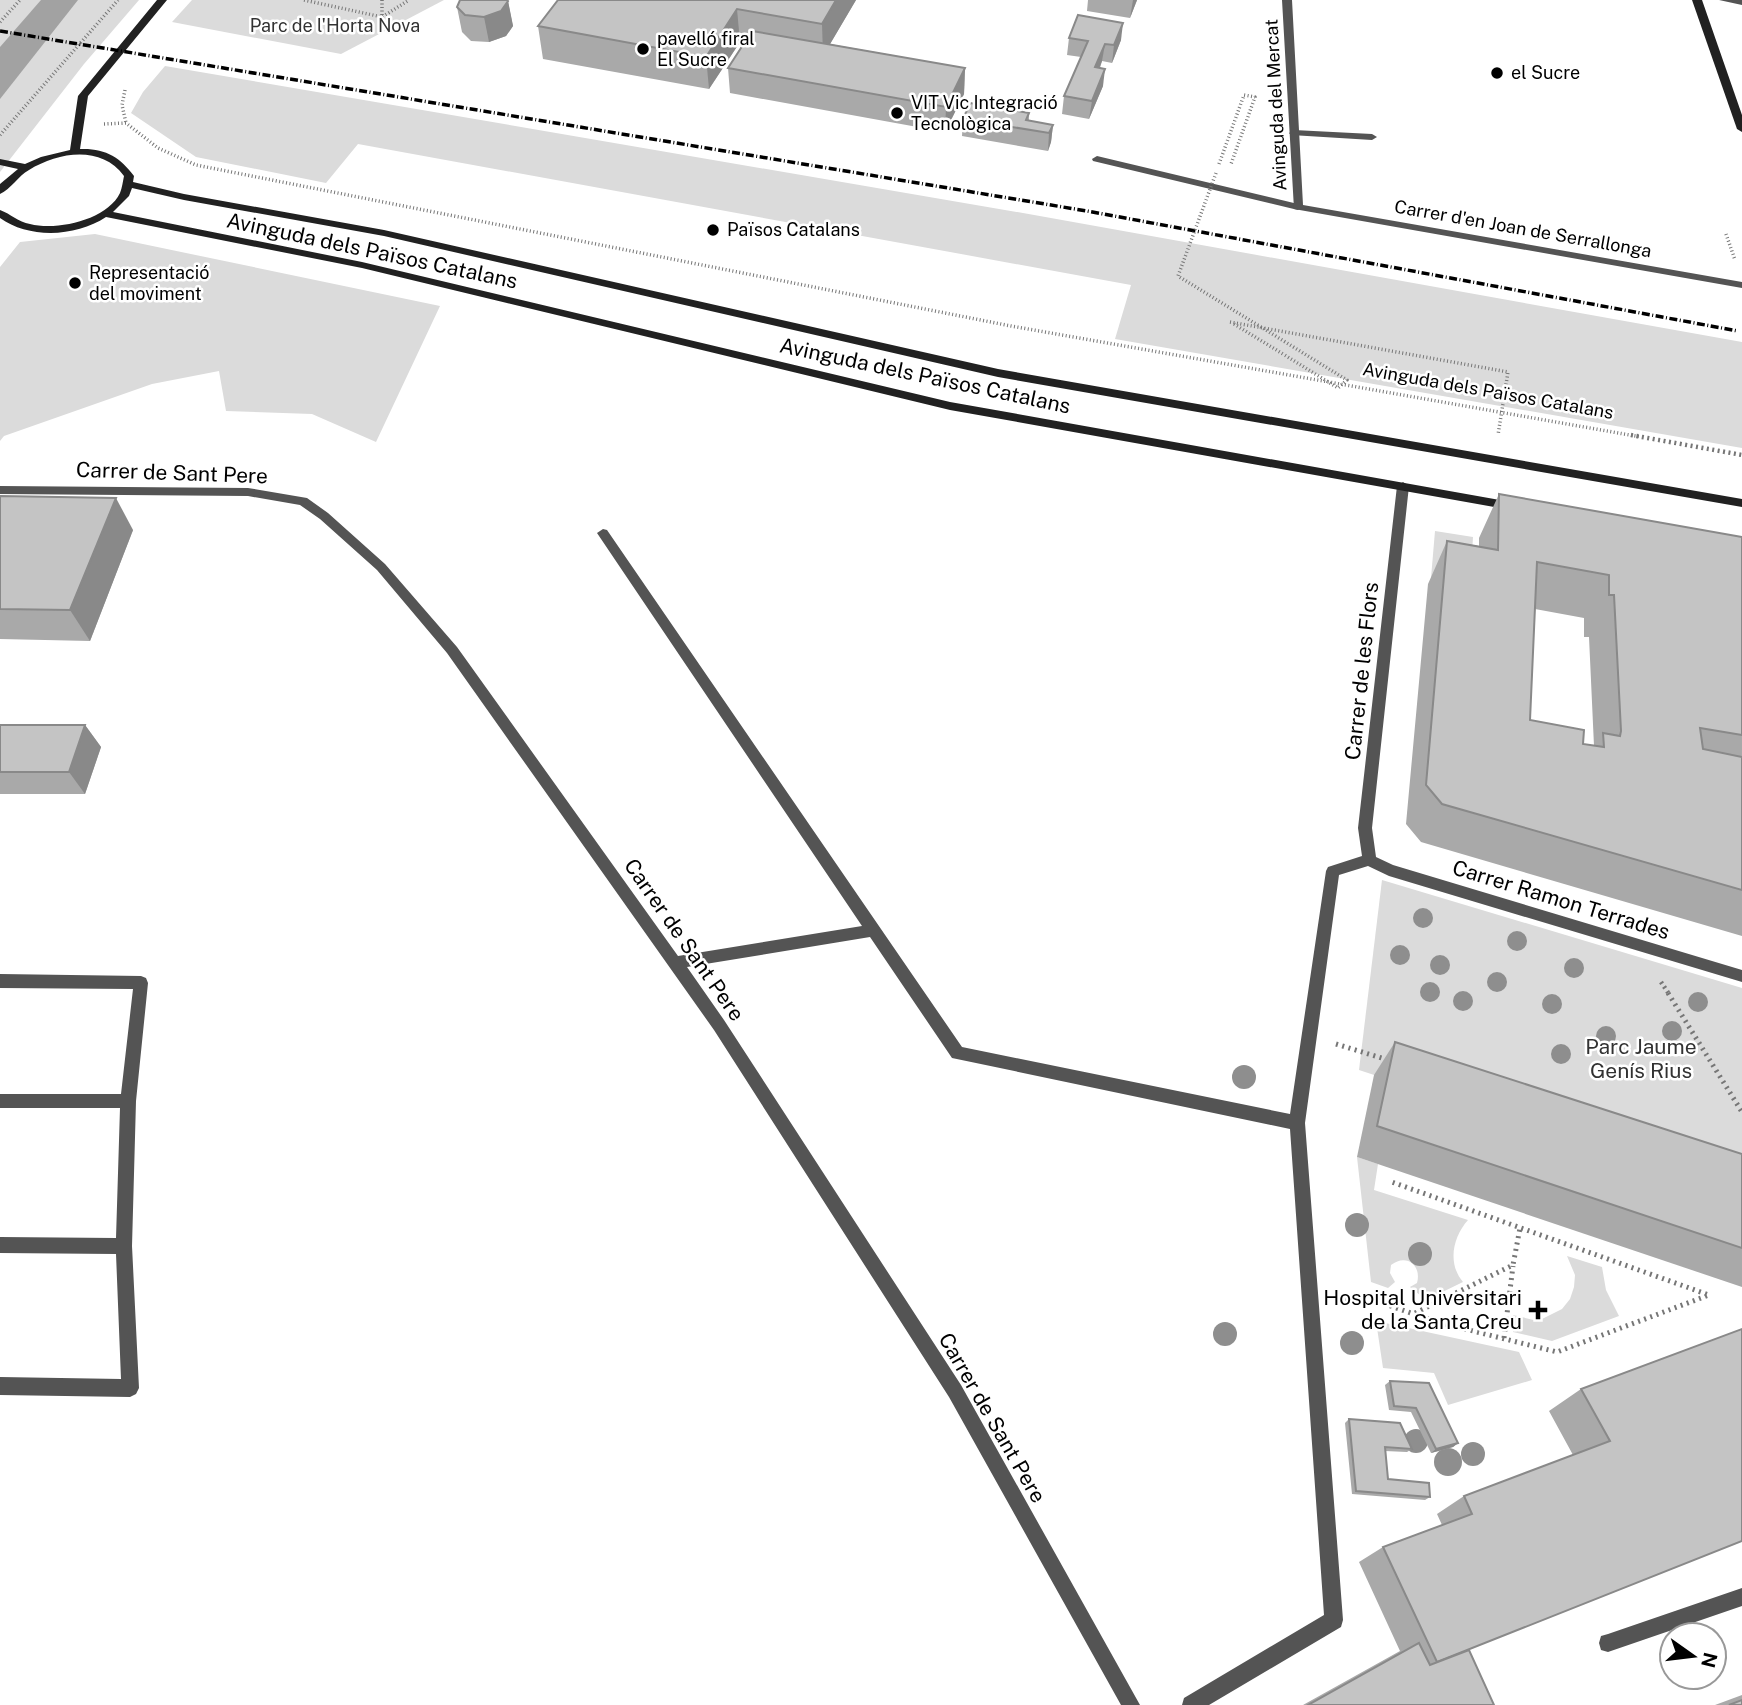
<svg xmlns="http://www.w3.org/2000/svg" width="1742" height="1705" font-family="'Public Sans',sans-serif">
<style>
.green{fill:#dbdbdb}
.water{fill:#a2a2a2}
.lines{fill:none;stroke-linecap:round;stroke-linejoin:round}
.path-far2{stroke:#767676;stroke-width:3.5;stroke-dasharray:1 2.5;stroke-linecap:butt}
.path-far1{stroke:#767676;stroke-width:4.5;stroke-dasharray:2 3.5;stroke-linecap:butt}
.path{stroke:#767676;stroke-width:5;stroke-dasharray:2 4.5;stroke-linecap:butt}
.lane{fill:#545454;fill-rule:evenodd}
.street{fill:#545454;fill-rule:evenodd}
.secondary{fill:#212121;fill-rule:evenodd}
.rail{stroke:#000;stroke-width:3.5;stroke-dasharray:8 2.5 1 2.5;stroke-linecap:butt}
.path-bridge{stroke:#767676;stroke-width:3.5;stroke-dasharray:1 2.5;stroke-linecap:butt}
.tree{fill:#8e8e8e}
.wall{fill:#a9a9a9;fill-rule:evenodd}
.shaded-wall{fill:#898989}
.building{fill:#c4c4c4;stroke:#898989;stroke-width:2;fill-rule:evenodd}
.poi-dot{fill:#000;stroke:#fff;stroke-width:2.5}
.labels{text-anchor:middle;stroke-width:5;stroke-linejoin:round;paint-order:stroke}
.far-park-label{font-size:18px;fill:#323232;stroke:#fff}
.far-poi-label{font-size:18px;fill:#000;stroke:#fff;text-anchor:start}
.far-street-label{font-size:18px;fill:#000;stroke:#fff}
.street-label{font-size:21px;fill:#000;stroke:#fff}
.park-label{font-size:21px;fill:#323232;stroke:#fff}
.poi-label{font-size:21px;fill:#000;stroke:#fff;text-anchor:end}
</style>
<rect width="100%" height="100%" fill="#fff"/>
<!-- green -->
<g class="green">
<path d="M0 0H139L84 64 0 172Z"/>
<path d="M192 0H444L341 54 172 22Z"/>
<path d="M165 66 1023 213 1742 342V448L1115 339 1131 285 358 144 326 183 196 157 131 113 143 92Z"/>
<path d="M95 234 440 306 376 442 312 414 226 411 219 371 152 384 4 436 0 441V267L20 242Z"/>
<path d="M1435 531 1473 537 1470 585 1431 578Z"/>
<path d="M1382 880 1742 988V1196L1359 1070Z"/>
<path d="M1357 1157 1378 1164 1374 1190 1468 1220C1453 1237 1447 1263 1463 1282L1426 1300 1410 1287 1417 1283C1422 1265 1406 1253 1391 1265L1390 1273 1395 1282 1388 1288 1371 1282Z"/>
<path d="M1567 1256 1602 1267 1606 1290 1619 1316 1552 1341 1513 1332V1315L1538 1321 1562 1309 1570 1299 1574 1287 1575 1275Z"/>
<path d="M1376 1321 1519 1352 1532 1380 1448 1405 1434 1373 1383 1368Z"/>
</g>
<!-- water -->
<path class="water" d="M41 0H78L0 99V47Z"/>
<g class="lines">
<!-- path-far2 -->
<g class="path-far2">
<path d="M304 0 382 17 409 0"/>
<path d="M382 0V16"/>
<path d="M0 22 20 0"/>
<path d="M125 90 122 105 126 123"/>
<path d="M104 124 126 123 158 148 196 165 1011 326 1641 437"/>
<path d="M0 135 118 0"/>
<path d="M1219 164 1244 95 1255 97 1231 164"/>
<path d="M1726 234 1735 260"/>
<path d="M1230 322 1508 372 1498 435"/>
<path d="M1234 324 1283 354"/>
</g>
<!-- path-far1 -->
<g class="path-far1">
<path d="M1631 435 1742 455"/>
<path d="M1661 982 1669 994"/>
</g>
<!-- path -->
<g class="path">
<path d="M1668 993 1742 1112"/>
<path d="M1336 1044 1388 1060"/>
<path d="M1339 1301 1373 1300 1437 1322 1557 1352 1709 1295 1389 1181"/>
<path d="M1415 1313 1513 1265 1520 1228"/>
<path d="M1504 1338 1513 1266"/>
</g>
<!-- lane -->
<g class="lane">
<path d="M1294 130 1372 134 1377 137 1372 140 1291 135 1289 133Z"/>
<path d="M1097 156 1298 204 1303 207 1298 210 1093 161 1092 159Z"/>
<path d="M1742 1588V1606L1608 1652 1601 1650 1599 1643 1601 1636 1608 1634Z"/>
</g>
<!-- street -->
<g class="street">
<path d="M1282 0H1292L1303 205 1742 282V288L1294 209Z"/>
<path d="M1719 0H1742V5Z"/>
<path d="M1403 482 1409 486 1372 828 1376 857 1393 865 1742 970V982L1389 876 1368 866 1339 875 1305 1123 1343 1620 1341 1627 1209 1705H1182L1184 1698 1324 1615 1290 1129 952 1058 870 937 687 967 724 1020 961 1385 1140 1705H1121L949 1397 714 1030 447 653 377 570 320 519 300 505 248 496 0 494V486L248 488 307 498 328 513 385 564 457 647 678 956 862 926 597 533 603 529 607 530 962 1047 1290 1114 1326 871 1328 867 1362 856 1358 828 1397 486Z"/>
<path d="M0 974 141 976 146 978 148 983 136 1101 132 1246 139 1388 136 1394 130 1397 0 1395V1377L121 1379 116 1254 0 1253V1237L116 1238 120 1108H0V1094H121L133 989 0 988Z"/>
</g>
<!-- secondary -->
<g class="secondary">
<path d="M157 0H167L88 96 80 149C105 148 120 157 134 176L133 182 184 194 384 230 998 369 1742 499V507L998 377 384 236 184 200 132 188 129 196 113 212 362 262 950 402 1511 502 1517 506 1511 510 950 410 362 268 106 217C76 237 29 239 0 218V210C11 214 18 222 30 224 57 231 107 220 120 193 122 188 123 181 124 176 101 145 59 152 29 170 18 176 11 189 0 194V184L18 169 0 165V159L25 164 41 157 70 150 78 96Z"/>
<path d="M1692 0H1702L1742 115V132L1737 129Z"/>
</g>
<!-- rail -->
<path class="rail" d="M0 31 1087 211 1738 331"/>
<!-- path-bridge -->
<path class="path-bridge" d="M1216 173 1178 276 1347 380 1338 388 1283 354"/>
</g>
<!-- trees -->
<g class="tree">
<circle cx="1423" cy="918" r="10"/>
<circle cx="1517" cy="941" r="10"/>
<circle cx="1400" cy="955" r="10"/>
<circle cx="1440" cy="965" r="10"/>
<circle cx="1574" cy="968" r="10"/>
<circle cx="1497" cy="982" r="10"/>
<circle cx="1430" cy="992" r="10"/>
<circle cx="1463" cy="1001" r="10"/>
<circle cx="1698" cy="1002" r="10"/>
<circle cx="1552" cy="1004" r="10"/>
<circle cx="1672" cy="1031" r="10"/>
<circle cx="1606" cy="1036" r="10"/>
<circle cx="1561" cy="1054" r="10"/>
<circle cx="1244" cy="1077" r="12"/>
<circle cx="1357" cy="1225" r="12"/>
<circle cx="1420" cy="1254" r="12"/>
<circle cx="1225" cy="1334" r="12"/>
<circle cx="1352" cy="1343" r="12"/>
<circle cx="1416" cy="1441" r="12"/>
<circle cx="1473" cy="1454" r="12"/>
<circle cx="1448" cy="1462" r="14"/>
</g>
<!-- wall -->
<g class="wall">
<path d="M558 0H856L830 44 965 68 964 94 945 132 730 93 728 68 744 42H740L709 89 543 59 538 26Z"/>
<path d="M1088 0H1137L1130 18 1087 11Z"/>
<path d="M508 1 513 26 506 36 489 42 471 41 462 32 457 7Z"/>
<path d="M1069 38 1121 40 1112 63 1102 61 1100 68 1103 86 1089 119 1062 114 1064 96 1081 57 1067 55Z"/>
<path d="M1029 113V121L1053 125 1051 142 1048 151 962 136 963 119Z"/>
<path d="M1499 494 1742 537V936L1421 842 1406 824 1428 584 1447 541 1479 546V538ZM1535 609 1584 618V637H1589L1594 746 1583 744 1530 720Z"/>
<path d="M0 496 133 530 90 641 0 639Z"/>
<path d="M0 725H85L101 747 85 794H0Z"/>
<path d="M1395 1042 1742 1154V1287L1357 1157 1374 1075Z"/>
<path d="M1742 1329 1469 1650 1494 1705H1303L1400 1651 1359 1562 1383 1547 1442 1525 1437 1514 1464 1496 1573 1455 1549 1411 1581 1389Z"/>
<path d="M1390 1381 1458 1443 1453 1447 1431 1453 1411 1412 1389 1410 1385 1385Z"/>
<path d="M1349 1419 1412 1449 1407 1452 1385 1451 1388 1479 1430 1497 1425 1500 1352 1494 1345 1423Z"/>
<path d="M1742 1695V1705H1715Z"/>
</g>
<!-- shaded-wall -->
<g class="shaded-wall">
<path d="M836 0H856L823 56 822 24Z"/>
<path d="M1133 0H1137L1130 18Z"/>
<path d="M508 1 513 26 506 36 489 42 484 17Z"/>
<path d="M737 9 740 42 709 89 706 57Z"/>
<path d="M1123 23 1121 40 1112 63 1114 45Z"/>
<path d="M1105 44 1102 61 1093 84 1095 67Z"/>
<path d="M965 68 964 94 945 132 946 107Z"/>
<path d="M1105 69 1103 86 1089 119 1092 101Z"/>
<path d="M1053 125 1051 142 1048 151 1049 133Z"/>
<path d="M116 498 133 530 90 641 70 610Z"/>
<path d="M85 725 101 747 85 794 69 772Z"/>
<path d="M1458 1443 1453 1447 1431 1453 1436 1449Z"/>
</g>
<!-- building -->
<g class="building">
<path d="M460 0H507L508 1 501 11 484 17 465 15 457 7Z"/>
<path d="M558 0H836L822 24 737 9 706 57 538 26Z"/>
<path d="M1078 15 1123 23 1114 45 1105 44 1095 67 1105 69 1092 101 1064 96 1088 41 1069 38Z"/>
<path d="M752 31 965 68 946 107 728 68Z"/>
<path d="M970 103 1029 113 1026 120 1053 125 1049 133 963 119Z"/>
<path d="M1499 494 1742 537V735L1700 728 1703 749 1742 757V890L1442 804 1426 785 1447 541 1498 550ZM1537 562 1609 575V595H1614L1621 731 1620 736 1603 733 1604 747 1583 744 1584 730 1530 720Z"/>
<path d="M0 496 116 498 70 610 0 609Z"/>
<path d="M0 725H85L69 772H0Z"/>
<path d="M1395 1042 1742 1154V1248L1377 1126Z"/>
<path d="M1742 1329V1541L1437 1662 1383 1547 1472 1514 1464 1496 1610 1441 1581 1389Z"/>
<path d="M1390 1381 1429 1383 1458 1443 1436 1449 1416 1408 1394 1406Z"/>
<path d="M1349 1419 1400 1423 1412 1449 1385 1447 1388 1479 1429 1483 1430 1497 1356 1491Z"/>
<path d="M1419 1643 1430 1665 1469 1650 1494 1705H1308Z"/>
<path d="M1742 1700V1705H1729Z"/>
</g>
<!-- markers -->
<g class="poi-dot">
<circle cx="643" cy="49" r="7"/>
<circle cx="1497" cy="73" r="7"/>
<circle cx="897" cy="113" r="7"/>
<circle cx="713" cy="230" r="7"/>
<circle cx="75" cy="283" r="7"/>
<path d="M1534.5 1299.5h7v7h7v7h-7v7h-7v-7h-7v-7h7z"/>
</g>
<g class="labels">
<!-- far-park labels -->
<g class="far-park-label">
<text x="335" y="32">Parc de l'Horta Nova</text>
</g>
<!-- far-poi labels -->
<g class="far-poi-label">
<text x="657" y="45">pavelló firal<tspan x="657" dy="21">El Sucre</tspan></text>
<text x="1511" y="79">el Sucre</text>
<text x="911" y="109">VIT Vic Integració<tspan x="911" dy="21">Tecnològica</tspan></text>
<text x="727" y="236">Països Catalans</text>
<text x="89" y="279">Representació<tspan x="89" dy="21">del moviment</tspan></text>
</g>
<!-- far-street labels -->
<g class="far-street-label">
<text transform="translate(1276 105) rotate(-93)" y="6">Avinguda del Mercat</text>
<text transform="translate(1523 229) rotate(10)" y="6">Carrer d'en Joan de Serrallonga</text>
<text transform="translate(1488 391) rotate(10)" y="6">Avinguda dels Països Catalans</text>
</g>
<!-- street labels -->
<g class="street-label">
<text transform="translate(372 251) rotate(12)" y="7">Avinguda dels Països Catalans</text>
<text transform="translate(925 376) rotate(12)" y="7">Avinguda dels Països Catalans</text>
<text transform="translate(172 473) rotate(2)" y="7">Carrer de Sant Pere</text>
<text transform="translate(1362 671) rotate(-84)" y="7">Carrer de les Flors</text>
<text transform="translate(1561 900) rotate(17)" y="7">Carrer Ramon Terrades</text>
<text transform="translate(684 940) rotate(55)" y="7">Carrer de Sant Pere</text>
<text transform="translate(992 1418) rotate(60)" y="7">Carrer de Sant Pere</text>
</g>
<!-- park labels -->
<g class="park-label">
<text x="1641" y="1054">Parc Jaume<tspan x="1641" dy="24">Genís Rius</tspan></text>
</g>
<!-- poi labels -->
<g class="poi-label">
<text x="1522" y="1305">Hospital Universitari<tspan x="1522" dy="24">de la Santa Creu</tspan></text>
</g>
</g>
<!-- north arrow -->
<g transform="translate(1693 1656) rotate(104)"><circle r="33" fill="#ffffff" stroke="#999999" stroke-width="2"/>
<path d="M0-5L12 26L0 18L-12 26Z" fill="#000000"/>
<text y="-10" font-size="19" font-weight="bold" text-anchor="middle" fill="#000000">N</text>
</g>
</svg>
